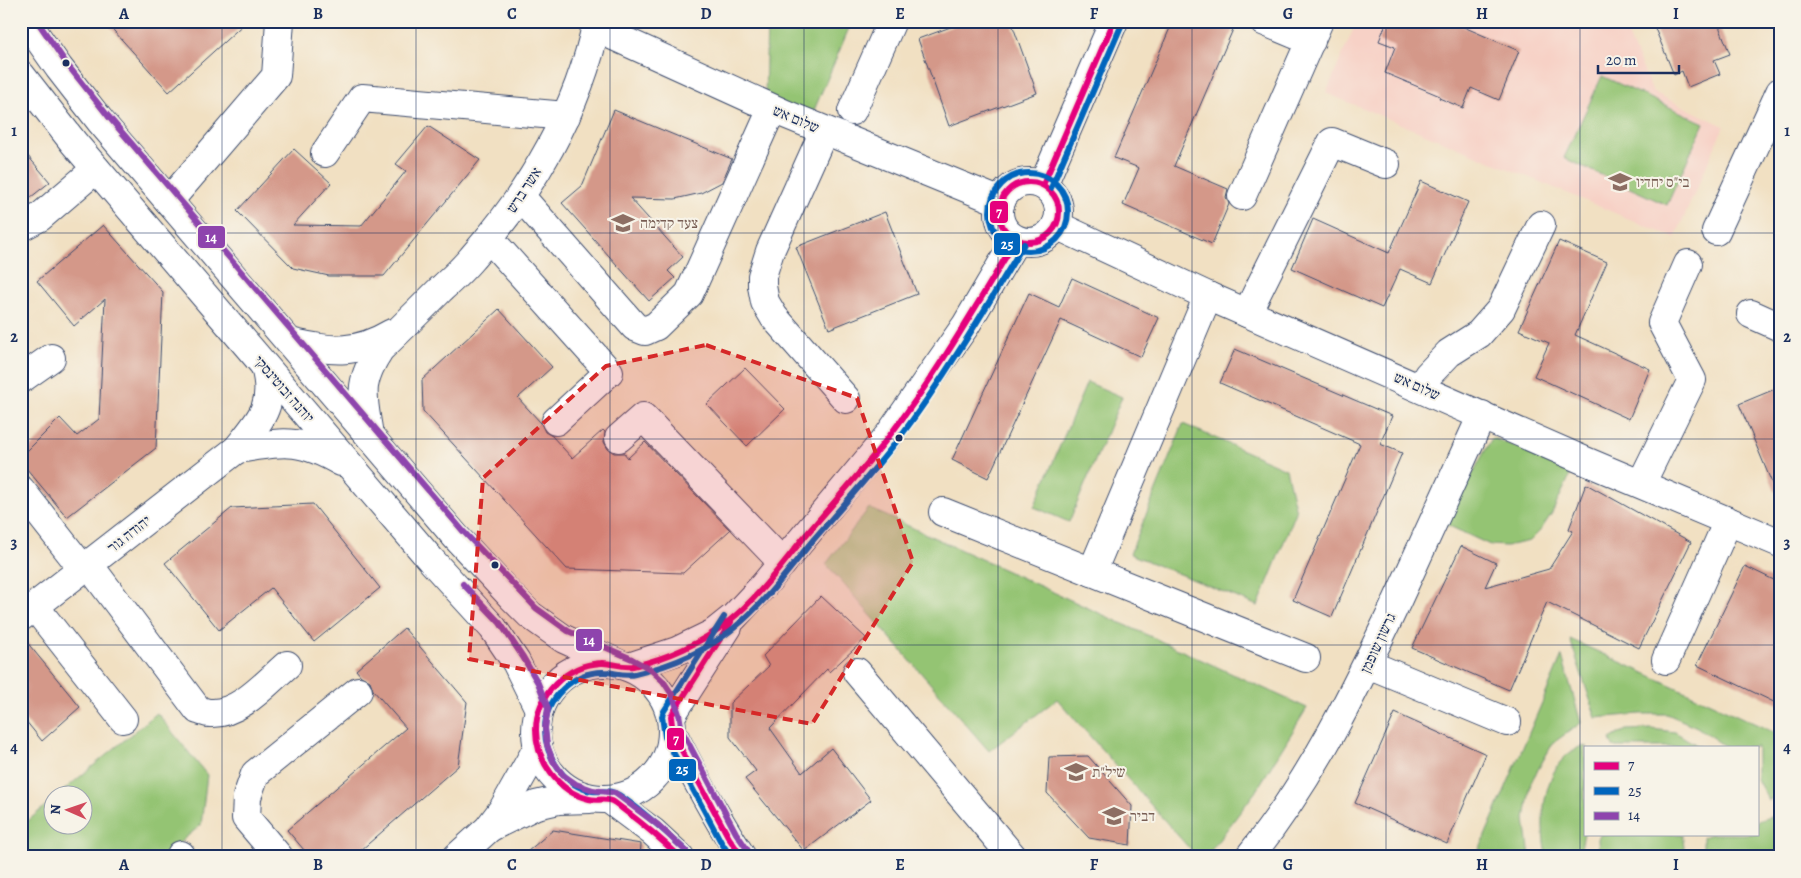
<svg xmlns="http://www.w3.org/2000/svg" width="1801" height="878" font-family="Alegreya,'Frank Ruhl Libre',serif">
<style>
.built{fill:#f7d1c6}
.green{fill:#94c473;stroke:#587a68}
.building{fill:#d49889}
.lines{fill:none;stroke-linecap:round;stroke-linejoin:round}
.minor-casing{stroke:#3b4a6d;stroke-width:30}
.minor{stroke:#fff;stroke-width:28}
.bus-1-casing{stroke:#f7f3e8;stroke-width:10}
.bus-2-casing{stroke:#f7f3e8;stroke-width:10}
.bus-3-casing{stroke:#f7f3e8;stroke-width:10}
.bus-1{stroke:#e5007d;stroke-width:6}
.bus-2{stroke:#0065bd;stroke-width:6}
.bus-3{stroke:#8e44ad;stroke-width:6}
.marked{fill:#d62828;fill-opacity:0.2;stroke:#d62828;stroke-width:4;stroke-dasharray:10 6;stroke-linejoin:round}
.grid{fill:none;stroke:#1b2f5e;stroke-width:1;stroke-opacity:0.55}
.bus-dot{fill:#1b2f5e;stroke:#f7f3e8;stroke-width:2}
.labels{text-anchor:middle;stroke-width:4;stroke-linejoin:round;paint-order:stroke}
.street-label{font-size:15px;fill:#1b2f5e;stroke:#f7f3e8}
.education-label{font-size:15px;fill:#785e54;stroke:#f7f3e8;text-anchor:start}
.line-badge{stroke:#f7f3e8;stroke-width:2}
.badge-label{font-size:14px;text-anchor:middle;font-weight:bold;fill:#fff}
.neatline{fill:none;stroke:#1b2f5e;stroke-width:2}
.grid-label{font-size:16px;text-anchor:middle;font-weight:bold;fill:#1b2f5e}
</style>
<rect width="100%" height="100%" fill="#f7f3e8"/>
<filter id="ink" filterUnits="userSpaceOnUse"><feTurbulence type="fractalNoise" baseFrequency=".02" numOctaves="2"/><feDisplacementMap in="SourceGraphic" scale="10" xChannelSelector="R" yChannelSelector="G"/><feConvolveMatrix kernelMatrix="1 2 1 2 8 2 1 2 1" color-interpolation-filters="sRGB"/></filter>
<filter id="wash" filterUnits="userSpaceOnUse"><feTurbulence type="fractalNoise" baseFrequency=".0096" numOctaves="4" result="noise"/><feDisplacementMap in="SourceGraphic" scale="20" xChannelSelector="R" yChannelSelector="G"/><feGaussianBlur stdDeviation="1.12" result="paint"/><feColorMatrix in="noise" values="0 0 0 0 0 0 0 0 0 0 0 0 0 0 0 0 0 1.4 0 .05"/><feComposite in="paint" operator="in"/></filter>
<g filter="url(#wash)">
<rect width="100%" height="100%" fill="#f1e0c2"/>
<!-- built -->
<path class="built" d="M1357 21H1622L1653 92 1724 126 1675 238 1326 93Z"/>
<!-- green -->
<g class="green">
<path d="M767 21H852L812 115 765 97Z"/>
<path d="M1602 76 1704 123 1667 205 1564 158Z"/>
<path d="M1087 382 1122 397 1069 522 1034 507Z"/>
<path d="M1183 424 1286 469 1296 512 1258 606 1130 554Z"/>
<path d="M1492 438 1574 467 1552 513 1540 531 1530 541 1506 546 1490 545 1445 524Z"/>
<path d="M869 508 1307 708 1256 791 1206 857H1197L1057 699 989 751 826 564Z"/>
<path d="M1570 639 1780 735V796L1768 800 1757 779V747H1726L1697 727 1667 714H1640L1596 718Z"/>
<path d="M1562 656 1581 723 1553 743 1531 782 1525 819 1530 857H1476Z"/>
<path d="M157 713 207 775 201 825 162 857H21V827L52 800V826H82V796L58 795Z"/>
<path d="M1652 729 1675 732 1700 747H1613L1610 739 1626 730Z"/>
<path d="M1582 746 1588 747H1585V828L1581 848 1582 857H1547C1539 829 1542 781 1563 759 1568 753 1575 749 1582 746Z"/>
<path d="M1780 814V857H1703V837L1712 834H1757V821Z"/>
<path d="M1600 834H1682L1684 846 1682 857H1599L1598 839Z"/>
</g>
<g id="blocks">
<!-- building -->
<g class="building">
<path d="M105 21H247L169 92Z"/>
<path d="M967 21H1011L1037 93 949 126 918 39Z"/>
<path d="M1173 21H1221L1234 27 1174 166 1228 189 1226 197 1229 204 1212 244 1123 205 1139 168 1114 158Z"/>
<path d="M1387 21H1450L1519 51 1499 100 1471 88 1463 108 1439 98 1440 96 1385 73 1395 47 1379 41Z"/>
<path d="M1652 21H1717L1730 54 1714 60 1720 74 1688 87 1682 71 1674 75Z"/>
<path d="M614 110 732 159 722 182 701 193 675 199 630 198 683 257 668 271 675 278 649 301 562 203 582 186Z"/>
<path d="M428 126 480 160 384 276H329L293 268 237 211 294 149 331 183 293 225 361 226 406 171 396 164Z"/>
<path d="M21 148 50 182 21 205Z"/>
<path d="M1421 181 1468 202 1432 283 1400 269 1382 308 1292 268 1313 219 1389 253Z"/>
<path d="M885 212 917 294 829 329 796 247Z"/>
<path d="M103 225 163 292 156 448 67 517 21 462V457L60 418 77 436 99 419 105 299 74 326 37 281Z"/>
<path d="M1559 241 1607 262 1575 335 1650 369 1629 419 1534 376 1549 343 1519 330Z"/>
<path d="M1072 278 1159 318 1141 357 1061 320 988 478 952 460 1029 293 1059 307Z"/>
<path d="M499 309 552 367 518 398 541 423 545 432 552 436 572 458 603 430 605 432 604 442 608 449 614 453H624L628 458 645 442 730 530 683 573 567 569 423 411 422 380Z"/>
<path d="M1235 349 1392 416 1380 444 1402 453 1332 617 1293 600 1360 444 1220 383Z"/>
<path d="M745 368 785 409 747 446 707 404Z"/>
<path d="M1780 387V500H1779L1739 404Z"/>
<path d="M1586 484 1691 542 1639 648 1547 602 1509 690 1412 648 1461 546 1496 563 1485 587 1549 569 1573 531 1569 529Z"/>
<path d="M313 504 380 588 314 642 271 588 219 630 165 563 232 508Z"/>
<path d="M1745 566 1780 583V705L1697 665Z"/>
<path d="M821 596 866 638 829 672 827 669 770 728 802 773 831 748 871 800 804 851 745 779 756 771 730 737V703L769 666 763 656Z"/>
<path d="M404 628 467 702 458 766 353 857H310L287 830 406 728 373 690 370 681 361 676 356 670Z"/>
<path d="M21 635 80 707 42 741 21 715Z"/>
<path d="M1395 713 1486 754 1447 844 1355 803Z"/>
<path d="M1088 756 1132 806 1130 845 1089 838 1047 793 1049 757Z"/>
<path d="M553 830 641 844 640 857H521Z"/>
</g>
</g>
</g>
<g filter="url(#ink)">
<use href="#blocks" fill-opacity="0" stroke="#3b4a6d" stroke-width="1"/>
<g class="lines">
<defs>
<g id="minor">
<path d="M26 21 59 68 101 122 456 537 512 597 530 615 564 639 619 664"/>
<path d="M1263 21 1311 41"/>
<path d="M596 28 785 114 1001 202"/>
<path d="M21 75 74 143 431 560 493 628 516 662 539 709"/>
<path d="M852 111 892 21"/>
<path d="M824 131 770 251 762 276V286L765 302 774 317 846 399"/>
<path d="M325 153 362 98 566 116"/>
<circle cx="1029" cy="212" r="30"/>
<path d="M1043 185 1114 21"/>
<path d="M1242 196 1319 21"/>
<path d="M521 197 635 327 645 331 656 326 689 294 772 109"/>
<path d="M169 201 276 76 280 21"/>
<path d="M1056 225 1208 296 1583 460 1780 543"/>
<path d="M21 227 40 217 96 169"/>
<path d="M1716 231 1780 92"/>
<path d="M489 238 609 372 556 421"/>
<path d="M1247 313 1332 142 1386 164"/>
<path d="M1751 314 1780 327"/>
<path d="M290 342C331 351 353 356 392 333"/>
<path d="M21 379 51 358"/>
<path d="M1421 388 1428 375 1449 353 1479 334 1501 309 1541 225"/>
<path d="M369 435C363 396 357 384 380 349 400 330 420 310 440 290 451 280 462 270 472 258 531 191 579 110 597 21"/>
<path d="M619 438 643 417 783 563"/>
<path d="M237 449C284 442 298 437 341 462"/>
<path d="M1641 484 1692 380 1662 323 1688 264"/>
<path d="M21 490 83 569"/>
<path d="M943 512 1306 658"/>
<path d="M89 565 198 710C202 711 206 713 210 713 239 715 267 682 287 665"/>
<path d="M1092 572 1208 296"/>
<path d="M35 607 123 719"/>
<path d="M21 617 237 449C260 420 276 406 265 367"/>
<path d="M1666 660 1728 521"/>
<circle cx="604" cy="731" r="68"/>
<path d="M1368 664 1507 722"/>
<path d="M629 667 677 651 714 633 734 617 764 585 889 435 966 325 1016 240"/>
<path d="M857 672 1013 857"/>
<path d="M671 716 728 627"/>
<path d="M673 734C694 776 716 818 742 857"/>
<path d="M610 800 653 832 680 857"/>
<path d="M491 827 536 805 558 800 590 799"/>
<path d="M181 855 182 857"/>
<path d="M279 857 246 818 247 797 255 774 358 691"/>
<path d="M457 857 488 829 503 809 538 747"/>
<path d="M1249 857C1313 778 1354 692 1397 601 1425 540 1454 477 1482 415"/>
</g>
</defs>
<!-- minor casing -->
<use href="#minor" class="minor-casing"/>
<!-- minor -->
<use href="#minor" class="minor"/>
<defs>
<g id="bus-1">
<circle cx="1029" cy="212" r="30"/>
<path d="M1043 185 1114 21"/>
<path d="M731 622 671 716 673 734 729 838 742 857"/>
<path d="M680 857C662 840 643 824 623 809 619 806 616 803 612 801 604 798 596 801 589 799 558 792 536 760 536 730 536 695 566 665 601 663 611 662 622 668 633 666 666 659 702 643 729 621 759 597 782 564 806 535 834 502 864 469 890 435 937 374 976 306 1016 240"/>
</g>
<g id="bus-2">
<circle cx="1029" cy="212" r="39"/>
<path d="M1051 188 1122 24"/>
<path d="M724 617 664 711 662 716 665 737 721 842 731 857"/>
<path d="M686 851C665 831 643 811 619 795 610 789 602 792 592 791 565 787 545 756 545 730 544 700 573 671 604 672 614 672 624 677 635 674 670 666 706 651 734 628 765 603 789 569 814 539 842 507 870 475 897 441 944 379 984 311 1024 244"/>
</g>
<g id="bus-3">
<path d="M37 21 66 63 108 116 463 531 536 608 568 631 632 659 650 669 663 681 673 696 679 714 682 731 736 833 749 852"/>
<path d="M463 584 500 623 523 657 538 683 548 708 545 728 547 745 553 761 563 775 576 784 593 790 615 793 658 825 686 851"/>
</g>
</defs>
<!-- bus-1 casing -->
<use href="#bus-1" class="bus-1-casing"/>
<!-- bus-2 casing -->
<use href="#bus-2" class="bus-2-casing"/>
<!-- bus-3 casing -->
<use href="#bus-3" class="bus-3-casing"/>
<!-- bus-1 -->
<use href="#bus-1" class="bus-1"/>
<!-- bus-2 -->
<use href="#bus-2" class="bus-2"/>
<!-- bus-3 -->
<use href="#bus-3" class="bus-3"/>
</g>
</g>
<!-- marked area -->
<path class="marked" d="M706 345 857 398 913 562 812 724 469 659 483 478 606 366Z"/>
<!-- grid -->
<path class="grid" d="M222 21V857M416 21V857M610 21V857M804 21V857M998 21V857M1192 21V857M1386 21V857M1580 21V857M21 233H1780M21 439H1780M21 645H1780"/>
<!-- icons -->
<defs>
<symbol id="school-bare" viewBox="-9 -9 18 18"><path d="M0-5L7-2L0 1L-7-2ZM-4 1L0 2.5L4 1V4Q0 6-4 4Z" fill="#8d6e63" stroke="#f7f3e8" stroke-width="2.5" paint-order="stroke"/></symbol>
</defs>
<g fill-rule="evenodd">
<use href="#school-bare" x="1604" y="166" width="32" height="32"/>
<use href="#school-bare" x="607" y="207" width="32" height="32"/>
<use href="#school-bare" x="1060" y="756" width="32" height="32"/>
<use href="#school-bare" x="1098" y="800" width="32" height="32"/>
</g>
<!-- markers -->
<g class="bus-dot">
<circle cx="66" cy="63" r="4.5"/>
<circle cx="899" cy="438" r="4.5"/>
<circle cx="495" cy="565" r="4.5"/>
</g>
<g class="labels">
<!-- street labels -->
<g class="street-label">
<text transform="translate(796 119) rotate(23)" y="5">שלום אש</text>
<text transform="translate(524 190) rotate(-57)" y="5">אשר ברש</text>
<text transform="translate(1417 386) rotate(24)" y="5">שלום אש</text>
<text transform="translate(284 389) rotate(49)" y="5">יוהנה זבוטינסקי</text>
<text transform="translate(129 534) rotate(-38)" y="5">יהודה גור</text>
<text transform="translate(1378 643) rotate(-65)" y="5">גרשון שופמן</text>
</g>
<!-- education labels -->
<g class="education-label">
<text x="1636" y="187">בי"ס יחדיו</text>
<text x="640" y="228">צעד קדימה</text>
<text x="1092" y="777">שיל"ת</text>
<text x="1130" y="821">דביר</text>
</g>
</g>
<g class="line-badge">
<rect x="989" y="200" width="20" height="24" rx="5" fill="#e5007d"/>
<rect x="197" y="225" width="29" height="24" rx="5" fill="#8e44ad"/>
<rect x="993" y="232" width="28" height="24" rx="5" fill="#0065bd"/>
<rect x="575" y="628" width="28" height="24" rx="5" fill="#8e44ad"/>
<rect x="666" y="727" width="19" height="24" rx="5" fill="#e5007d"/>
<rect x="668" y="758" width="29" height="24" rx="5" fill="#0065bd"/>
</g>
<g class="badge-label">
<text x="999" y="217">7</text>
<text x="211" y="242">14</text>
<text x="1007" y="249">25</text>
<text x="589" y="645">14</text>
<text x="676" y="744">7</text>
<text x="682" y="774">25</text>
</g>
<!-- margin -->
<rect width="1801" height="878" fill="none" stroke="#f7f3e8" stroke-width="55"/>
<!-- legend -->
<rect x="1584" y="746" width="175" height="90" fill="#f7f3e8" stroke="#9fa5b1"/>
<rect x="1594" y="762" width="25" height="8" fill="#e5007d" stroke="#9fa5b1"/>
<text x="1628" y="770" font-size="15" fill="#1b2f5e">7</text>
<rect x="1594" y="787" width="25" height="8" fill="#0065bd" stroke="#9fa5b1"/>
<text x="1628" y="796" font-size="15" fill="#1b2f5e">25</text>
<rect x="1594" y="812" width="25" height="8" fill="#8e44ad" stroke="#9fa5b1"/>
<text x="1628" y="820" font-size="15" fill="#1b2f5e">14</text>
<!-- north arrow -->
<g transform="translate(68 810) rotate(272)"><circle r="24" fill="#f7f3e8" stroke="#9fa5b1"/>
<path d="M0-4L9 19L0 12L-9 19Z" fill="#d1495b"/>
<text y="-8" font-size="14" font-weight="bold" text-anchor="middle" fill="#1b2f5e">N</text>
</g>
<!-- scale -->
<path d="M1598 65v8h81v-8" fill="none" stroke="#1b2f5e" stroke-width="2.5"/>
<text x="1606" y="65" font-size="15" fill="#1b2f5e" stroke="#f7f3e8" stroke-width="4" paint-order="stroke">20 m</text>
<rect x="28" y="28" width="1746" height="822" class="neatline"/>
<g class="grid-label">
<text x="124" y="19">A</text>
<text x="318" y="19">B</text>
<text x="512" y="19">C</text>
<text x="706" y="19">D</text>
<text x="900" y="19">E</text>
<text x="1094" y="19">F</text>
<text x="1288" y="19">G</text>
<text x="1482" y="19">H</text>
<text x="1676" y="19">I</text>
<text x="14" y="136">1</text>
<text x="1787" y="136">1</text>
<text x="14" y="342">2</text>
<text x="1787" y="342">2</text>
<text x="14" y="548">3</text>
<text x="1787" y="548">3</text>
<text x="14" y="753">4</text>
<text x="1787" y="753">4</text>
<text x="124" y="870">A</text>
<text x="318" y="870">B</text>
<text x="512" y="870">C</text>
<text x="706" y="870">D</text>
<text x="900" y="870">E</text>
<text x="1094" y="870">F</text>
<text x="1288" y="870">G</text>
<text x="1482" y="870">H</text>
<text x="1676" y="870">I</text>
</g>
</svg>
